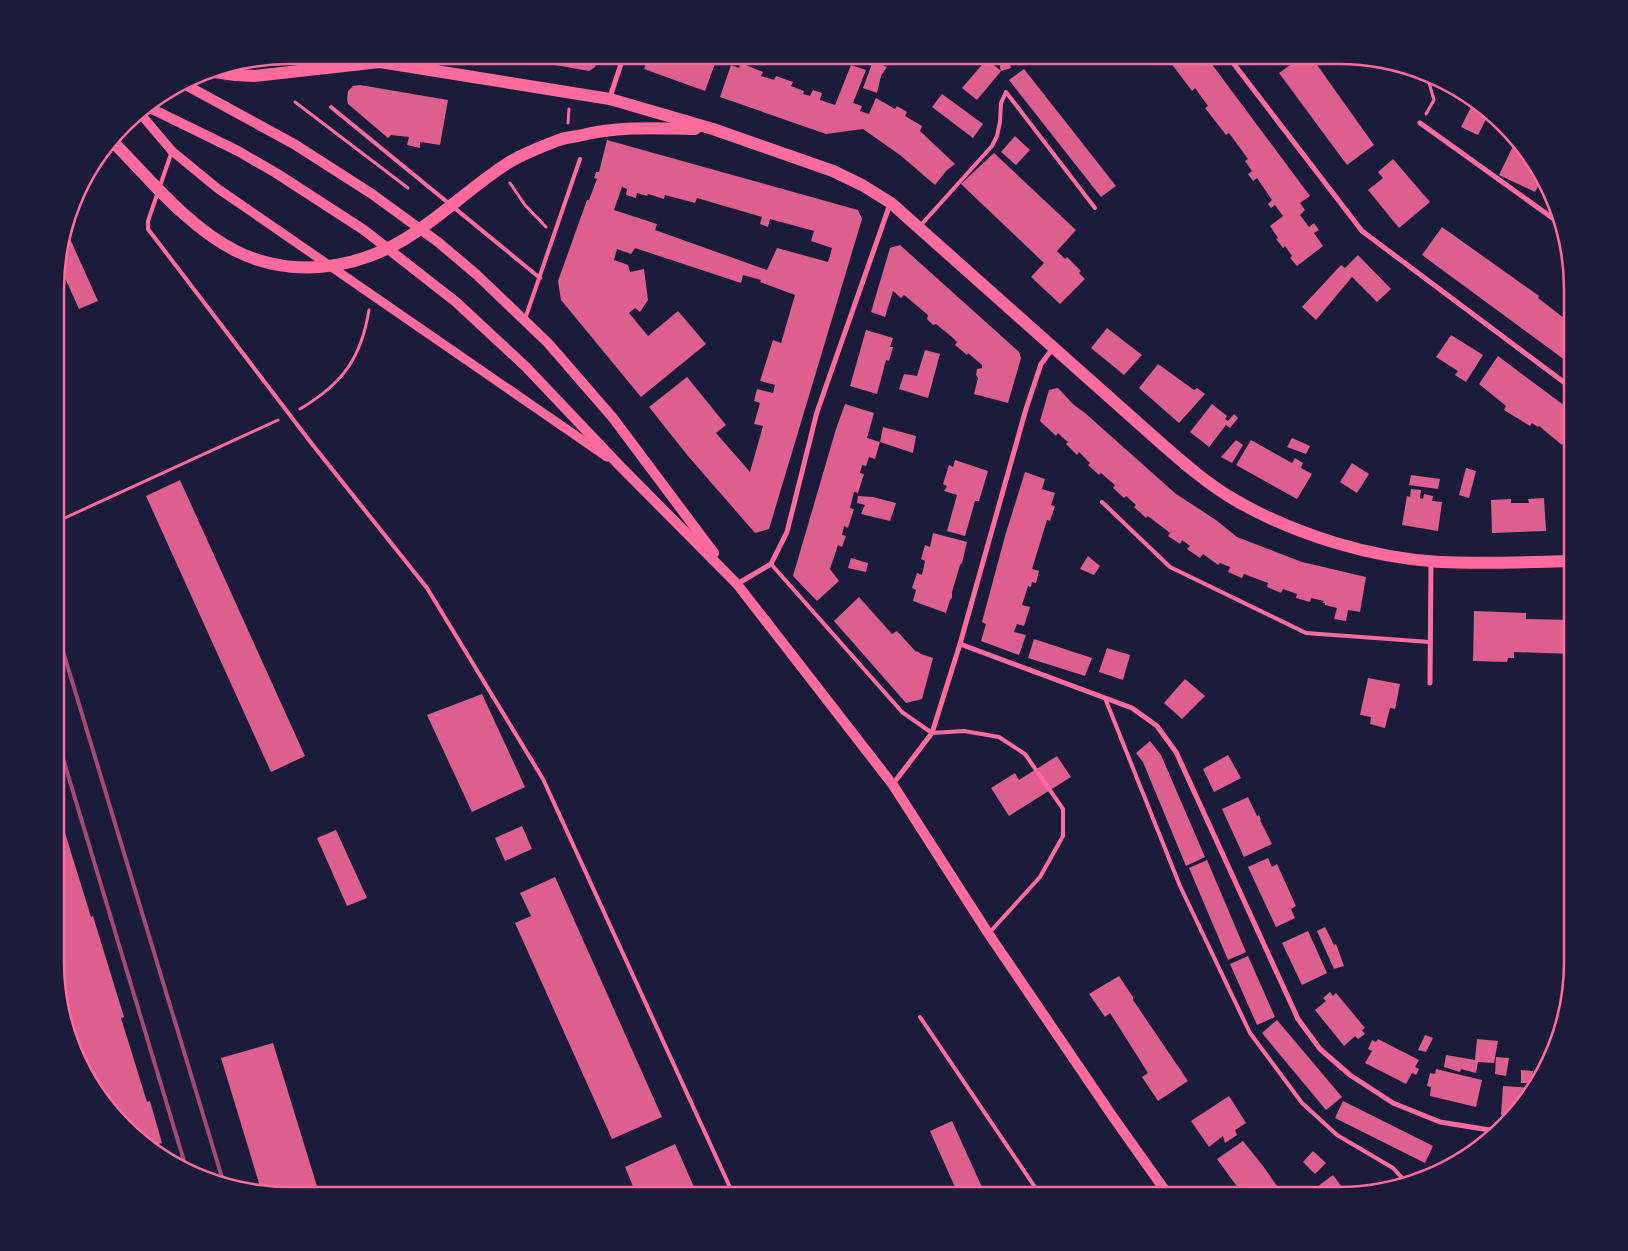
<svg xmlns="http://www.w3.org/2000/svg" width="1628" height="1251" font-family="Overpass,sans-serif">
<style>
.building{fill:#dd5f8e;fill-rule:evenodd}
.lines{fill:none;stroke-linecap:round;stroke-linejoin:round}
.path{stroke:#ff6b9d;stroke-width:3}
.service{stroke:#ff6b9d;stroke-width:4}
.minor{stroke:#ff6b9d;stroke-width:5}
.tertiary{stroke:#ff6b9d;stroke-width:9}
.secondary{stroke:#ff6b9d;stroke-width:10}
.primary{stroke:#ff6b9d;stroke-width:12}
.rail{stroke:#a44b75;stroke-width:4}
.rim{fill:none;stroke:#ff6b9d;stroke-width:2.5}
</style>
<rect width="100%" height="100%" fill="#1b1b3a"/>
<!-- building -->
<g class="building">
<path d="M500 55H599L595 67 589 71Z"/>
<path d="M649 55H710L717 58 705 91 644 69Z"/>
<path d="M997 55H1007L1011 68 1001 71 977 100 962 88 987 59 1001 71Z"/>
<path d="M1165 55H1205L1310 196 1300 203 1305 210 1300 215 1309 227 1314 223 1319 230 1314 233 1323 246 1297 266 1290 258 1292 256 1285 246 1283 248 1276 239 1278 238 1270 226 1283 216 1275 205 1271 208 1268 204 1272 200 1257 178 1253 181 1248 174 1252 171 1245 161 1248 159 1229 133 1226 135 1205 108 1208 106 1195 88 1192 91Z"/>
<path d="M1254 55H1273L1262 65Z"/>
<path d="M1304 55H1310L1374 145 1347 165 1279 73Z"/>
<path d="M873 61 887 67 881 76 877 93 863 88Z"/>
<path d="M741 63 763 72 761 76 774 80 776 76 793 82 791 86 804 91 803 94 810 96 813 90 822 93 820 100 835 105 851 65 866 70 853 103 862 106 860 111 869 114 876 98 895 109 897 106 907 112 905 116 922 126 920 131 955 164 947 170 935 185 900 155 863 129 826 134 720 97 731 65 739 68Z"/>
<path d="M1024 69 1116 186 1101 197 1009 80Z"/>
<path d="M360 85 448 100 440 145 420 142V148L407 145 409 137 391 135 388 138 348 104 347 99 348 91 353 86Z"/>
<path d="M942 94 983 124 973 138 932 107Z"/>
<path d="M1474 101 1490 111 1478 135 1461 127Z"/>
<path d="M1015 136 1030 150 1016 165 1001 152Z"/>
<path d="M607 140 858 210 862 219 769 529 755 533 688 456 649 407 687 377 726 425 716 433 750 472 763 426 754 424 760 403 754 401 757 389 773 393 775 385 760 381 773 340 781 343 795 295 760 282 761 280 743 275 741 283 635 248 631 254 617 249 614 260 628 265 630 272 644 269 648 300 640 312 635 308 629 313 648 336 678 311 706 344 641 397 561 300 558 281 587 200H589L597 179 594 178 596 172H599ZM622 187 627 189 626 195 636 198 637 193 647 196 648 194 664 199 665 195 695 203 697 198 762 217 760 224 768 227 770 219 814 231 811 241 832 248 830 256 828 262 777 248 767 270 655 230 657 224 614 210Z"/>
<path d="M1515 142 1543 177 1535 192 1499 175Z"/>
<path d="M994 153 1076 230 1057 251 1065 259 1067 257 1081 271 1079 273 1085 279 1060 304 1031 277 1044 263 961 184Z"/>
<path d="M1393 159 1430 202 1399 228 1368 190 1383 178 1378 172Z"/>
<path d="M1442 227 1539 296 1538 298 1573 325V366L1422 255Z"/>
<path d="M66 230 98 301 79 309 57 260Z"/>
<path d="M900 245 1019 352 1021 358 1008 403 974 394 978 378 976 375 977 369 982 368V365L968 353 967 355 955 345 957 342 953 338 936 324 933 325 927 319 928 315 904 295 901 298 893 291 885 317 871 312 890 248Z"/>
<path d="M1358 255 1391 289 1377 302 1352 277 1316 320 1302 307 1341 265 1345 268Z"/>
<path d="M1107 328 1142 355 1124 375 1091 348Z"/>
<path d="M866 330 893 338 890 347H893L889 361 886 360 877 394 850 386Z"/>
<path d="M1451 335 1483 355 1466 382 1455 375 1458 371 1436 357Z"/>
<path d="M925 350 940 354 928 398 899 389 904 374 917 376Z"/>
<path d="M1498 356 1573 412V431L1562 445 1539 426 1538 427 1532 423 1530 426 1504 410 1506 406 1479 384Z"/>
<path d="M1158 364 1194 390 1197 388 1205 394 1179 423 1139 388Z"/>
<path d="M1058 388 1074 405 1085 413 1176 494 1216 520 1237 537 1302 562 1366 577 1360 612 1348 610 1346 621 1334 619 1337 608 1325 605V603H1323L1324 601 1311 598 1310 602 1296 598 1297 594 1283 589 1281 593 1267 587 1268 583 1244 574 1242 578 1228 572 1230 567 1220 563 1218 565 1203 554 1200 558 1187 549 1190 546 1182 540 1180 544 1168 536 1170 533 1148 516 1146 518 1134 507 1136 505 1126 496 1124 498 1113 488 1115 485 1109 480 1101 473 1099 475 1088 465 1090 463 1079 452 1077 455 1066 444 1068 442 1062 437 1058 433 1056 436 1040 421 1049 390Z"/>
<path d="M845 404 874 413 867 438 880 442 883 427 916 436 913 453 880 442 875 459 869 457 866 466 862 465 860 473 864 474 858 493 854 492 850 508 854 509 848 528 844 526 842 535 846 536 842 547 838 545 830 569 839 581 817 601 793 576 836 429Z"/>
<path d="M1212 404 1227 416 1225 419 1228 421 1234 414 1238 418 1230 428 1226 425 1209 447 1190 432Z"/>
<path d="M1292 438 1310 446 1306 454 1287 447Z"/>
<path d="M1236 440 1243 445 1232 463 1221 457Z"/>
<path d="M1251 440 1292 463 1295 458 1303 463 1301 468 1312 474 1297 499 1236 465Z"/>
<path d="M955 460 988 471 979 501H975L965 536 947 531 957 495 944 491 947 486 943 484 949 465 953 467Z"/>
<path d="M1352 463 1369 474 1357 493 1340 482Z"/>
<path d="M1466 468 1476 471 1469 498 1459 495Z"/>
<path d="M1025 472 1045 479 1042 489 1055 493 1051 505 1055 506 1050 521 1047 520 1032 569 1039 571 1036 583 1032 582 1031 587 1028 586 1022 605 1030 607 1024 626 1017 624 1014 632 1026 635 1019 655 981 641 986 624 982 622 1005 536Z"/>
<path d="M1411 475 1440 479 1438 489 1409 485Z"/>
<path d="M180 480 305 756 271 772 146 496Z"/>
<path d="M1411 489 1421 490 1420 498 1423 499 1424 494 1433 496 1432 501 1442 502 1438 531 1402 525 1407 496 1410 497Z"/>
<path d="M858 496 873 497 896 503 890 521 861 514 865 505 857 503Z"/>
<path d="M1544 498 1546 531 1492 533 1491 500 1511 499V503H1529L1528 499Z"/>
<path d="M933 533 967 542 962 563 960 565 952 592V598L950 600 946 613 913 601 916 590 912 588 917 573 922 575 925 561 921 559 925 545 930 547Z"/>
<path d="M1088 556 1100 566 1094 575 1080 569Z"/>
<path d="M851 558 868 563 866 572 848 568Z"/>
<path d="M859 597 892 634 897 631 916 652 917 651 921 654 933 658 922 699 906 703 834 621Z"/>
<path d="M1474 611 1526 613V619L1573 620V654L1514 652V658H1508L1507 662 1473 661Z"/>
<path d="M1034 639 1092 658 1085 676 1028 658Z"/>
<path d="M1107 648 1130 655 1123 680 1099 672Z"/>
<path d="M1368 678 1400 684 1395 709 1390 708 1385 728 1370 724 1371 717 1360 715Z"/>
<path d="M1185 679 1205 696 1182 719 1164 703Z"/>
<path d="M482 694 525 787 472 812 427 715Z"/>
<path d="M1150 741 1161 755 1205 857 1186 866 1143 762 1136 753Z"/>
<path d="M1228 755 1241 778 1214 792 1203 769Z"/>
<path d="M1568 755H1573V850H1567Z"/>
<path d="M1057 756 1071 777 1009 816 991 788 1015 773 1019 780Z"/>
<path d="M56 794 64 819 61 820 91 917 93 916 124 1017 121 1018 147 1102 150 1101 162 1143 148 1147 135 1138 79 1066 56 978Z"/>
<path d="M1248 797 1257 816 1259 815 1261 820H1260L1272 844 1244 857 1222 809Z"/>
<path d="M522 826 532 849 505 861 495 838Z"/>
<path d="M336 830 367 898 347 906 317 838Z"/>
<path d="M1268 858 1272 867 1277 864 1296 906 1291 909 1295 918 1276 927 1248 867Z"/>
<path d="M1207 860 1246 952 1228 960 1189 868Z"/>
<path d="M555 877 662 1117 612 1139 515 923 531 916 520 893Z"/>
<path d="M1325 927 1334 945 1336 944 1344 966 1334 969 1325 949 1317 931Z"/>
<path d="M1308 931 1327 973 1302 985 1282 943Z"/>
<path d="M1248 956 1275 1017 1257 1025 1230 964Z"/>
<path d="M1119 976 1133 997V1000L1188 1081 1158 1101 1142 1077 1148 1073 1110 1013 1105 1017 1089 994Z"/>
<path d="M1330 992 1333 996 1336 993 1365 1028 1362 1030 1365 1034 1358 1039 1355 1036 1344 1046 1315 1010 1326 1001 1323 998Z"/>
<path d="M1277 1020 1342 1097 1326 1110 1262 1033Z"/>
<path d="M1425 1035 1433 1038 1426 1052 1418 1050Z"/>
<path d="M1378 1039 1419 1060 1415 1067 1419 1069 1416 1075 1412 1073 1406 1084 1365 1063 1372 1051 1368 1049 1372 1040 1376 1042Z"/>
<path d="M1477 1039 1498 1041 1494 1063 1478 1062 1476 1073 1461 1069 1460 1072 1444 1067 1446 1055 1475 1060Z"/>
<path d="M273 1043 320 1196H273L262 1193 221 1058Z"/>
<path d="M1496 1057 1509 1058 1506 1076 1495 1074Z"/>
<path d="M1436 1069 1482 1080 1476 1107 1430 1096 1431 1087 1427 1086 1430 1073 1435 1074Z"/>
<path d="M1521 1070 1533 1071 1532 1083H1521Z"/>
<path d="M1503 1086 1533 1088 1516 1115H1501Z"/>
<path d="M1229 1096 1246 1123 1235 1130 1237 1135 1225 1143 1223 1136 1209 1147 1191 1121Z"/>
<path d="M1343 1101 1433 1146 1425 1163 1335 1118Z"/>
<path d="M952 1121 986 1196H959L930 1131Z"/>
<path d="M1243 1141 1263 1166 1284 1196H1244L1217 1159Z"/>
<path d="M675 1144 698 1196H637L625 1167Z"/>
<path d="M1313 1151 1326 1163 1315 1174 1303 1162Z"/>
<path d="M1447 1161 1450 1167 1443 1172 1432 1175 1429 1167Z"/>
<path d="M1333 1175 1347 1194 1317 1196 1313 1190Z"/>
</g>
<g class="lines">
<!-- path -->
<g class="path">
<path d="M1426 72 1434 100 1426 114"/>
<path d="M295 102 408 188"/>
<path d="M568 123 569 109"/>
<path d="M510 183 525 205 546 227"/>
<path d="M300 409C342 384 361 359 369 310"/>
<path d="M56 522 278 420"/>
</g>
<!-- service -->
<g class="service">
<path d="M331 107 540 278"/>
<path d="M172 151 148 221V229L312 444 427 588 543 779 734 1196"/>
<path d="M920 226 992 146 997 136 1000 122 1001 103 1006 92 1095 208"/>
<path d="M525 319 580 159"/>
<path d="M1102 502 1170 567 1306 633 1430 642"/>
<path d="M771 564 902 712 932 733 964 731 999 737 1025 754 1063 809V836L1040 877 990 932"/>
<path d="M1105 698 1180 886 1250 1033 1302 1103 1337 1135 1393 1168 1405 1181"/>
<path d="M920 1017 1041 1196"/>
</g>
<!-- minor -->
<g class="minor">
<path d="M1227 55 1362 231 1573 389"/>
<path d="M610 97 624 55"/>
<path d="M1420 123 1558 222"/>
<path d="M737 584 771 564 787 532 817 412 890 204"/>
<path d="M960 644 1132 708 1157 726 1176 752 1298 1019 1320 1049 1350 1075 1393 1103 1440 1122 1496 1131"/>
<path d="M1430 683 1431 561"/>
<path d="M893 784 932 733 960 644 1026 409 1041 364 1053 348"/>
</g>
<!-- tertiary -->
<g class="tertiary">
<path d="M345 55 370 60"/>
<path d="M138 111 172 151 217 188 607 457"/>
</g>
<!-- secondary -->
<g class="secondary">
<path d="M184 84 294 144 372 194 438 242 477 275 548 343 613 418 714 553"/>
<path d="M146 106 238 151 276 173 364 230 456 302 526 367 619 465 737 584 893 785 988 933 1113 1117 1169 1196"/>
</g>
<!-- primary -->
<g class="primary">
<path d="M208 71 235 75 254 76 380 62 610 99 713 129 833 171 862 185 891 203 1163 445C1186 465 1209 485 1235 500 1295 535 1372 558 1440 562 1485 564 1529 562 1573 561"/>
<path d="M112 141C149 178 188 227 236 251 290 278 354 270 405 239 441 217 472 186 508 163 522 154 541 147 556 141 563 138 571 137 578 136 618 126 654 128 695 129"/>
</g>
<!-- rail -->
<g class="rail">
<path d="M56 628 224 1184"/>
<path d="M56 735 187 1171"/>
</g>
</g>
<!-- crop -->
<path d="M0 0H1628V1251H0ZM289 64H1339A225 225 0 0 1 1564 289V962A225 225 0 0 1 1339 1187H289A225 225 0 0 1 64 962V289A225 225 0 0 1 289 64Z" fill="#1b1b3a" fill-rule="evenodd"/>
<path class="rim" d="M289 64H1339A225 225 0 0 1 1564 289V962A225 225 0 0 1 1339 1187H289A225 225 0 0 1 64 962V289A225 225 0 0 1 289 64Z"/>
</svg>
